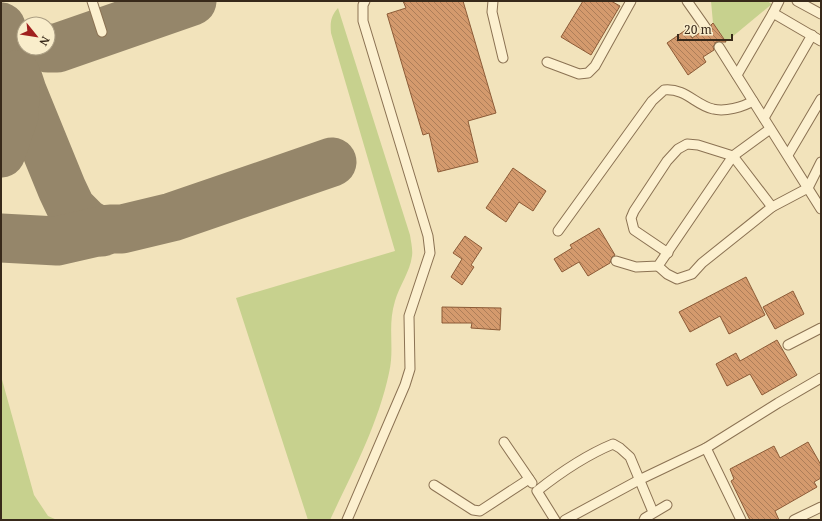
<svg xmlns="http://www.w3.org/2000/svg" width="822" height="521" font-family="'Noto Serif',serif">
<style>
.grass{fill:#c7d18e}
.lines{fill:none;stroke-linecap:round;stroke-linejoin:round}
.taxiway{stroke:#95866a;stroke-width:49}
.building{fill:url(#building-back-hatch);stroke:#8c5b37}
.service-casing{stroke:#8b7253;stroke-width:11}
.service{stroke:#fcf0cf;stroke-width:9}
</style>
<defs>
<pattern id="building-back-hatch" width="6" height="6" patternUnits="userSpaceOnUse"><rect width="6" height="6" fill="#d49a6d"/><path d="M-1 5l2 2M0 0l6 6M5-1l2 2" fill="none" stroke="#ad7e59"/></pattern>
</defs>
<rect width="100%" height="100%" fill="#f2e3bb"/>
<!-- grass -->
<g class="grass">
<path d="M711 1H767L772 4 726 42 713 23Z"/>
<path d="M338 8 410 235C411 242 413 250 412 256 410 272 399 286 395 301 387 327 395 348 389 373 378 425 352 473 330 520H308L236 298 395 251 331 33C330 22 331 16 338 8Z"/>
<path d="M1 376 34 495 48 516 57 520H1Z"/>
</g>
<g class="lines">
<!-- taxiway -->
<g class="taxiway">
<path d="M1 27 22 91 62 189 71 208 86 223 102 232"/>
<path d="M48 48H57L192 1"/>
<path d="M1 153 14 115 16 75"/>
<path d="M1 238 57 241 110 229H122L172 217 332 162"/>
</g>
</g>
<!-- building -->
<g class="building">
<path d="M403 1H463L496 113 468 121 478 162 438 172 429 133 423 135 387 14 406 8Z"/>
<path d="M583 1H611L620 6 591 55 561 37Z"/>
<path d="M713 23 726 42H716L713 47 714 50 703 57 706 62 688 75 667 43 687 29 692 38 701 32 704 34 709 33 712 30 711 25Z"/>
<path d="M513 168 546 191 533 211 519 202 506 222 486 208Z"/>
<path d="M599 228 615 255 612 257 610 263 588 276 579 262 562 272 554 259 572 248 570 245Z"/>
<path d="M465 236 482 248 471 265 474 267 462 285 451 277 462 259 453 253Z"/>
<path d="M746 277 765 315 729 334 720 316 690 332 679 312Z"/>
<path d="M793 291 804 314 775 329 763 307Z"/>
<path d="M442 307 501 308 500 330 471 328 472 323H442Z"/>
<path d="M777 340 797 375 762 395 750 374 727 386 716 364 736 353 740 361Z"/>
<path d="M808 442 821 465V478L814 482 817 487 775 511 779 520H750L731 481 734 479 730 469 774 446 780 458Z"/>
</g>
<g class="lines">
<defs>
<g id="service">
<path d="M92 1 102 32"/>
<path d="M493 1 492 12 503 58"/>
<path d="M687 1 706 28"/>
<path d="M797 1 821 14"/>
<path d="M773 13 779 1"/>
<path d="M719 47 821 209"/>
<path d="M547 62 579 74 588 73 595 66 631 1"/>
<path d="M737 75 773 13 821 41"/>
<path d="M764 118 812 35"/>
<path d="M788 155 821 99"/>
<path d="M558 231 652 101 664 90C686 88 695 105 713 109 725 112 743 107 753 101"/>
<path d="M668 253 634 230 631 218 634 211 667 161 678 149 687 144 698 145 733 156 772 207"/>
<path d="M616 261 636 267 658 266 733 156 770 129"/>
<path d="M658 266 667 274 677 279 692 274 702 263 772 207 808 188 821 162"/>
<path d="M788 345 821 328"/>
<path d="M504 442 532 483"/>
<path d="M706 448 741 520"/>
<path d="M434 485 473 510 480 511 529 479"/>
<path d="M347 520 405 385 410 369 409 316 430 253 428 236 363 21V5L365 1"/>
<path d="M555 520 537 491C561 472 584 456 613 444L620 448 630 457 653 512"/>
<path d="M565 520 639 480 706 448 778 403 821 378"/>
<path d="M644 520 645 518 667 505"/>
<path d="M794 520 821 507"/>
</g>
</defs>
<!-- service casing -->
<use href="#service" class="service-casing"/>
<!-- service -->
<use href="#service" class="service"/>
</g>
<!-- border -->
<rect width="822" height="521" fill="none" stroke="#38291a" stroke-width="4"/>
<!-- north arrow -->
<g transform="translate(36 36) rotate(120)"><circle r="19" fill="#f9edcb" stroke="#ac9f84"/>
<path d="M0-3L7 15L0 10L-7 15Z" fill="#a0201e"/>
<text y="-6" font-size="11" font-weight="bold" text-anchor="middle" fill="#38291a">N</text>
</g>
<!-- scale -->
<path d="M678 34v6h54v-6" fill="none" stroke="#38291a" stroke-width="2"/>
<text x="684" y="34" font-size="12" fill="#38291a" stroke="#f9edcb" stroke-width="3" paint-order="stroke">20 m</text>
</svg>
